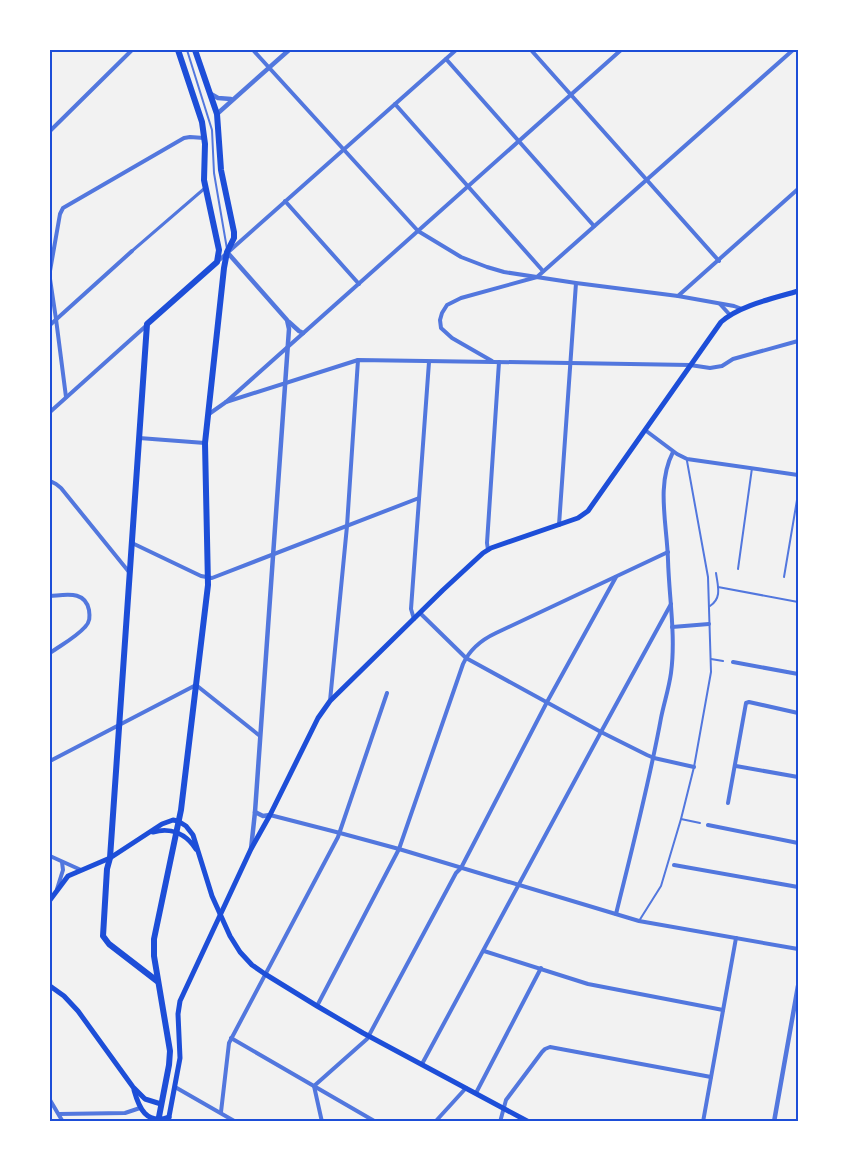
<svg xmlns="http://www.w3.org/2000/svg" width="848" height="1171" font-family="'Fira Sans',sans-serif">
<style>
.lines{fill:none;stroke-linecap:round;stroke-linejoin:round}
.service{stroke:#5277de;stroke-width:2}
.pedestrian{stroke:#5277de;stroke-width:3}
.minor{stroke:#5277de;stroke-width:4}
.tertiary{stroke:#5277de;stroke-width:4.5}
.secondary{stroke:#1d4ed8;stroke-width:5}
.primary{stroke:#1d4ed8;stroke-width:6}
.neatline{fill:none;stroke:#1d4ed8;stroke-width:2}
</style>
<rect width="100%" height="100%" fill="#f2f2f2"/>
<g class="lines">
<!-- service -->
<g class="service">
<path d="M187 50 212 130 214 173 227 249"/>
<path d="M738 569 752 468"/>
<path d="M784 577 798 494"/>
<path d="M718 587 798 602"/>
<path d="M710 606C722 598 718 587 716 573"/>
<path d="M711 659 723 661"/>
<path d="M681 819 700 823"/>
<path d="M639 921 661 886 681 819 694 767 711 672 708 577 687 461"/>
</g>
<!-- pedestrian -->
<path class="pedestrian" d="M132 251 205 188"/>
<!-- minor -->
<g class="minor">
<path d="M253 50 418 231 461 257 487 267 504 272 576 283 678 296 734 306 742 309"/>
<path d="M531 50 719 261"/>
<path d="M446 59 594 226"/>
<path d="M395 104 543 271"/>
<path d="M50 131 132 50"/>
<path d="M285 201 359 284"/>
<path d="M217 262 456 50"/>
<path d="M50 271 60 214 63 208 184 138 190 137 204 138"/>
<path d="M50 279 56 319 66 397"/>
<path d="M678 296 798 189"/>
<path d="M720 304 730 315"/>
<path d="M50 325 132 251"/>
<path d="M492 361 452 338 441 328 440 320 442 313 447 305 461 298 537 277 793 50"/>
<path d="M226 402 358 360 570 363 690 365 710 368 722 366 733 359 798 341"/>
<path d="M50 412 147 325"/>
<path d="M209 414 226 402 621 50"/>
<path d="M645 430 677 454 687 459 798 475"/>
<path d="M139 438 205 443"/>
<path d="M50 481 56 484 61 488 129 572"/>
<path d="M559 525 576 283"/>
<path d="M132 543 201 576 212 578 419 498"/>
<path d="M488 550 487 543 499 362"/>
<path d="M50 596C66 595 85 590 89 610 90 617 90 622 85 627 75 638 61 645 50 653"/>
<path d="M420 613 466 658 601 732 647 755 654 758 694 767"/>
<path d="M414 619 411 609 429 362"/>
<path d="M672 627 709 624"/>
<path d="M733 662 798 674"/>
<path d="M330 701 347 526 358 360"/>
<path d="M50 761 196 685 260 736"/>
<path d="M736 766 798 777"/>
<path d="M728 803 746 703 749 702 798 713"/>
<path d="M270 815 340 833 399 849 639 921 798 949"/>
<path d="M708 825 798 843"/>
<path d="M50 856 81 870"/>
<path d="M674 865 798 887"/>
<path d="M57 889 63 870 62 862"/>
<path d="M616 914C632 849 649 784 661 718 664 703 669 688 671 673 676 636 669 597 668 560 667 524 656 485 673 452"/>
<path d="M484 951 588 984 723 1010"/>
<path d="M317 1006 399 849 463 664C470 649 481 640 496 633L668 552"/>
<path d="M231 1038 376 1122"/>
<path d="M422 1064 601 732 671 604"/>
<path d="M175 1087 236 1122"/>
<path d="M476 1093 541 968"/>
<path d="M50 1100 63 1122"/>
<path d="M221 1112 229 1043 338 837 387 693"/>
<path d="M59 1114 125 1113 140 1108"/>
<path d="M322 1122 314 1086 367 1039 456 873 461 868 547 702 616 577"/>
<path d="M435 1122 466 1088"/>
<path d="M500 1122 506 1100 542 1052 545 1049 550 1047 711 1077"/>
<path d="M703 1122 736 938"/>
</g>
<!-- tertiary -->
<g class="tertiary">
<path d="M211 94 218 98 231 99"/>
<path d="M217 114 289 50"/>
<path d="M227 252 287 320 289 329 255 812 251 849"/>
<path d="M289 322 299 331 303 333"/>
<path d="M255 812 263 816 270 815"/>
<path d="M774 1122 798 986"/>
</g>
<!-- secondary -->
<g class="secondary">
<path d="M153 832C171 827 186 834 196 849"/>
<path d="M50 900 68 876 110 858 162 824 173 820 178 821 186 826 193 835 212 896 230 936 240 952 252 965 265 974 317 1006 363 1033 529 1122"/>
<path d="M50 986 64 996 78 1011 133 1087 145 1099 161 1104"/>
<path d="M134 1090C139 1108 146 1125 169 1117"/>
<path d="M168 1122 180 1058 178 1014 180 1001 251 849 270 815 318 718 330 701 443 590 483 553 491 548 578 518 588 511 721 322C740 305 775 298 798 291"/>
</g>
<!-- primary -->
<g class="primary">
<path d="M157 981 109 944 103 936 107 869 110 858 147 324 217 262 219 250 204 180 205 144 202 122 178 50"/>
<path d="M158 1122 169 1065 170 1051 154 956V939L181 810 208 585 205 443 224 268 227 252 234 238V232L221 170 217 114 195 50"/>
</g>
</g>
<!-- border -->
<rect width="848" height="1171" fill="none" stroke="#ffffff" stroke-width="102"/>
<rect x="51" y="51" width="746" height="1069" class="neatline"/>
</svg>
